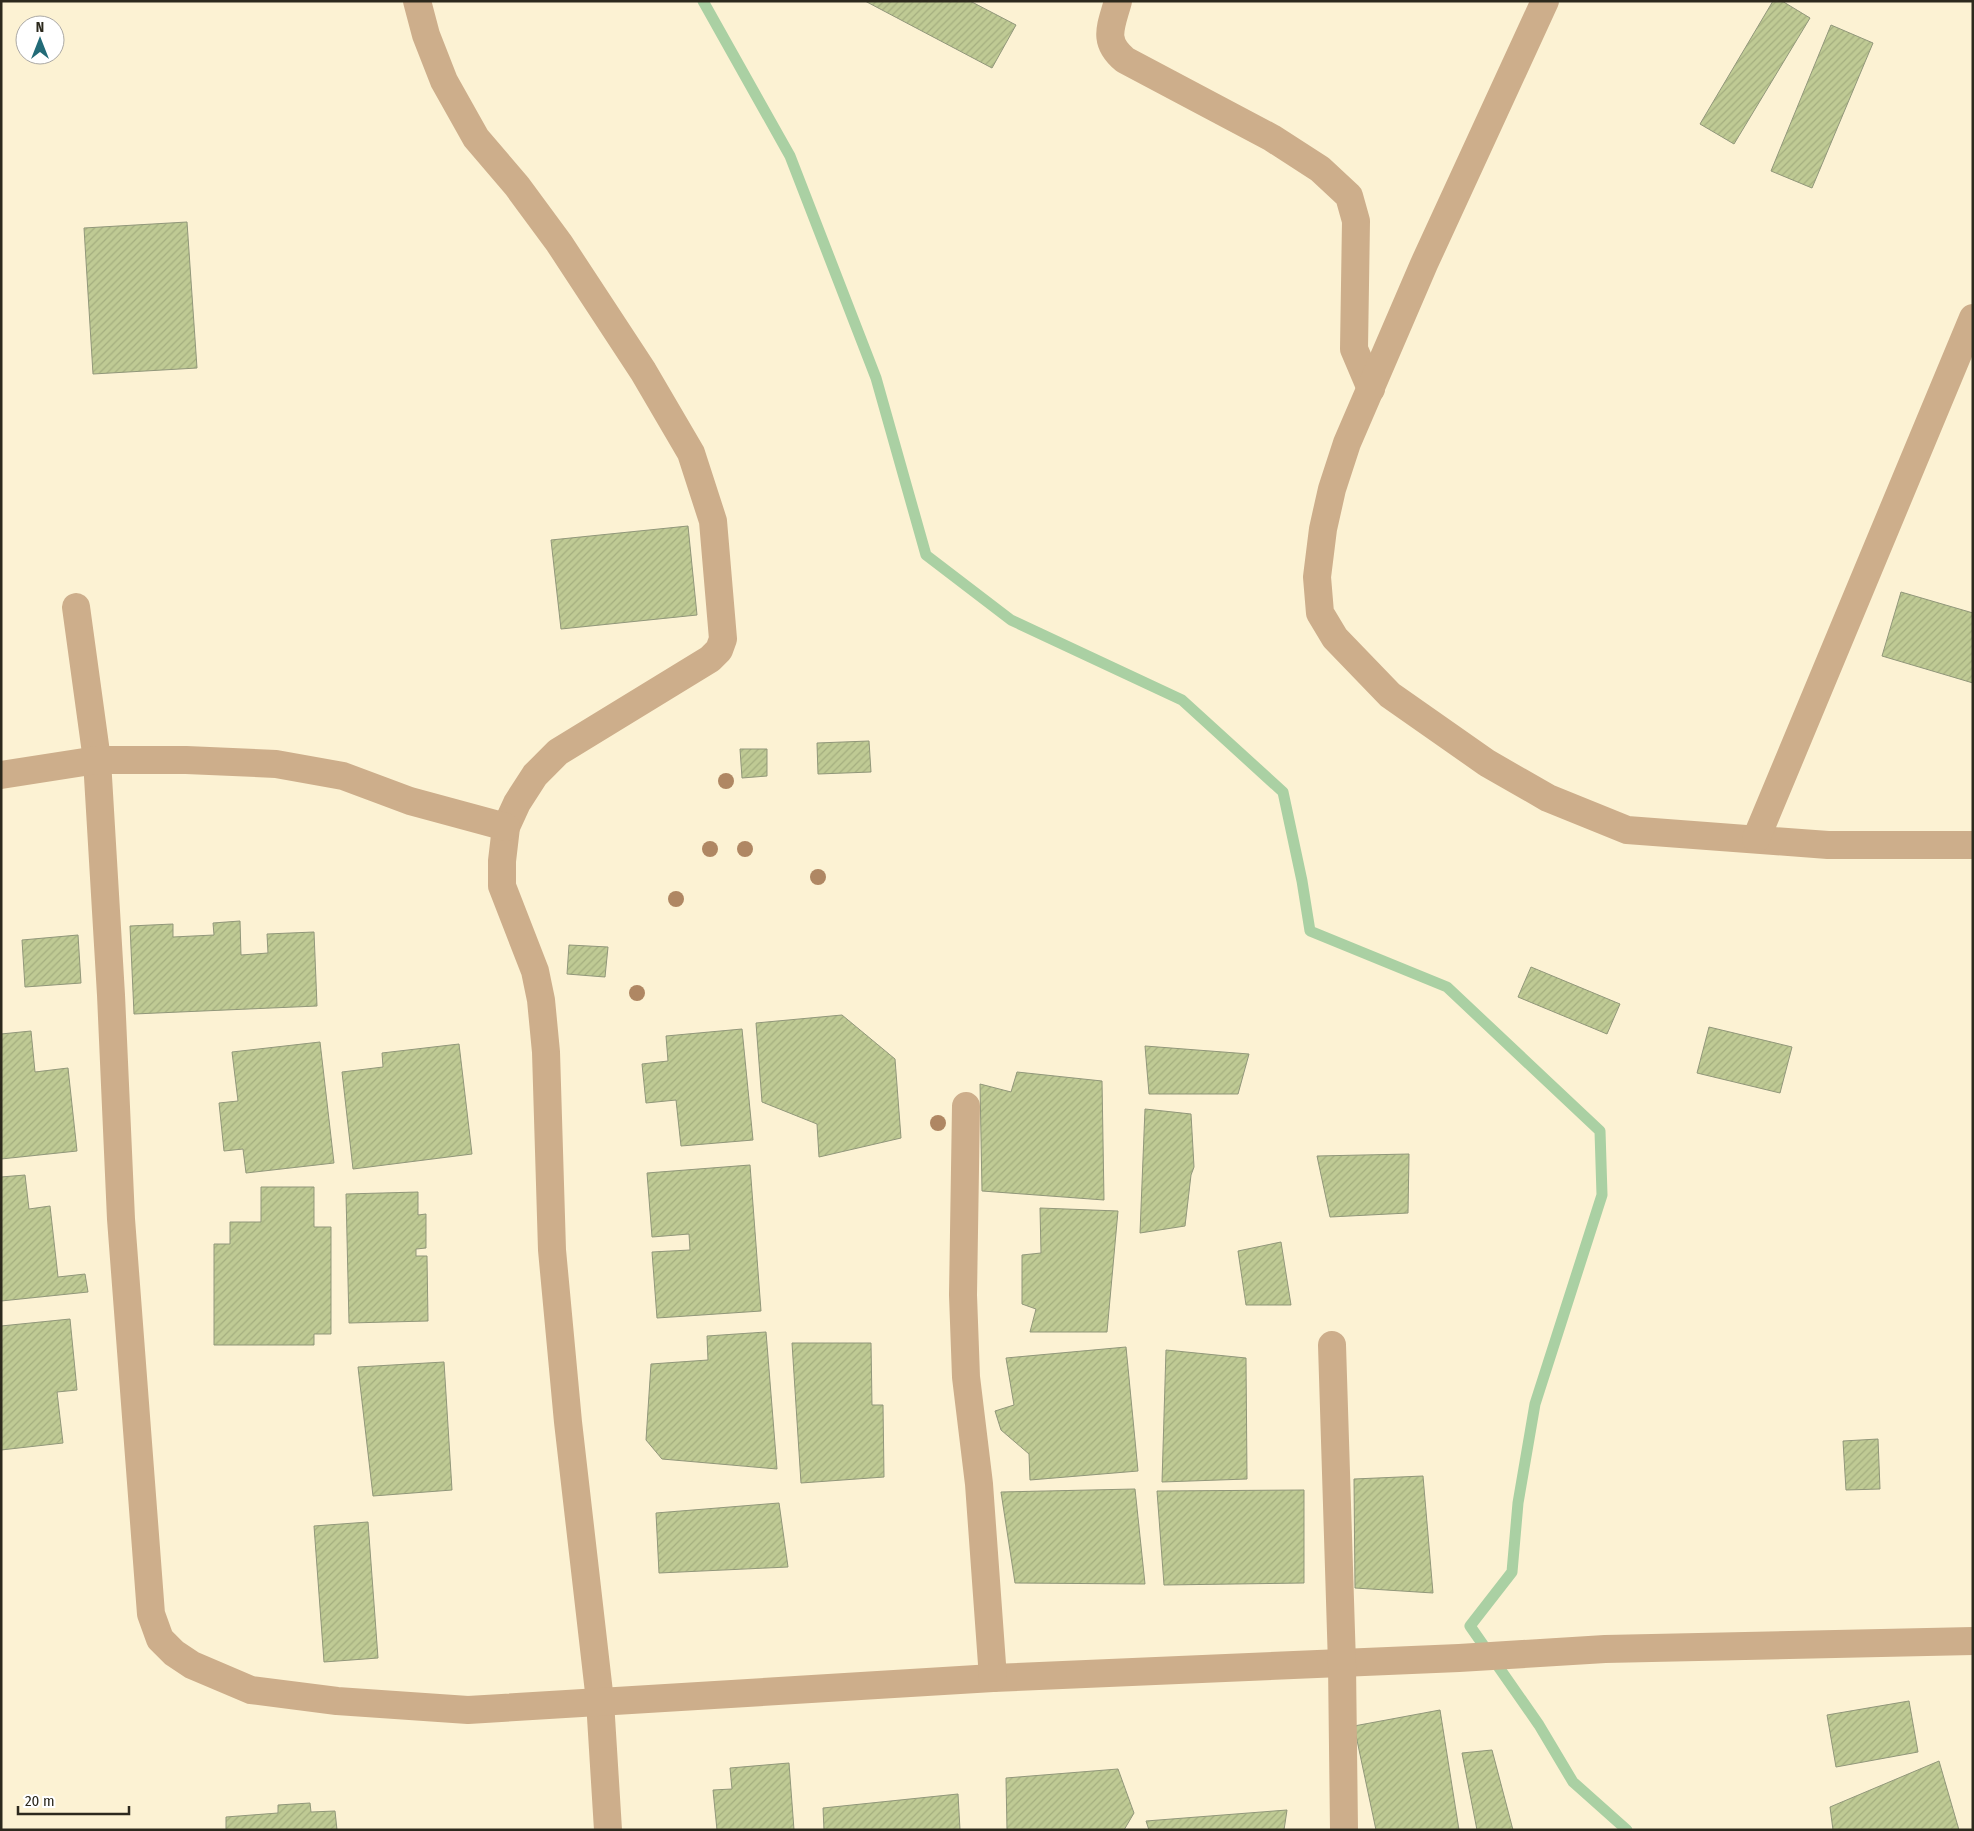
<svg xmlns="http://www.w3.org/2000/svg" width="1974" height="1831" font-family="'Fira Sans Condensed',sans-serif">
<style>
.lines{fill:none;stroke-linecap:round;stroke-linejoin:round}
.stream{stroke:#aad0a3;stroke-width:11}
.building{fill:url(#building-hatch);stroke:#91977a}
.street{stroke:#cdae8b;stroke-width:28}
.tree{fill:#af8763}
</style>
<defs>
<pattern id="building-hatch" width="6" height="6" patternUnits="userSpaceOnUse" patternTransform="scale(1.25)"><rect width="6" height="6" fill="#bfca94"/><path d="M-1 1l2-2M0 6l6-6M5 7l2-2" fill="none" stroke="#a4ae7f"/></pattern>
</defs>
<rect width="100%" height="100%" fill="#fcf2d3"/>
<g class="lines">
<!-- stream -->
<path class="stream" d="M703 1 790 156 876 378 926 555 1011 620 1182 700 1283 792 1302 881 1310 931 1447 987 1600 1131 1602 1195 1535 1404 1518 1503 1512 1572 1470 1626 1539 1725 1573 1782 1627 1830"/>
</g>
<!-- building -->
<g class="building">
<path d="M865 1H970L1016 25 992 68Z"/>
<path d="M1773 1H1782L1810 18 1734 144 1700 124Z"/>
<path d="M1831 25 1873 43 1812 188 1771 171Z"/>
<path d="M187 222 197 368 93 374 84 228Z"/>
<path d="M688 526 697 615 561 629 551 540Z"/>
<path d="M1901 592 1973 613V683L1882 656Z"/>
<path d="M869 741 871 772 818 774 817 743Z"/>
<path d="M740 749H767V776L742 778Z"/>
<path d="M240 921 241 955 268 953 267 934 314 932 317 1006 134 1014 130 926 173 924V937L214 935 213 923Z"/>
<path d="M78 935 81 983 25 987 22 940Z"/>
<path d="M569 945 608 947 605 977 567 974Z"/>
<path d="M1531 967 1620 1004 1607 1034 1518 997Z"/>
<path d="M842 1015 895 1059 901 1138 819 1157 817 1124 762 1102 756 1023Z"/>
<path d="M1709 1027 1792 1047 1780 1093 1697 1073Z"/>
<path d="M742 1029 753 1140 681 1146 676 1100 646 1103 642 1064 668 1061 666 1036Z"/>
<path d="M31 1031 35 1072 68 1068 77 1151 1 1159V1034Z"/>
<path d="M320 1042 334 1163 246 1173 243 1149 224 1151 219 1103 238 1101 232 1052Z"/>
<path d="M459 1044 472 1154 353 1169 342 1072 383 1067 382 1053Z"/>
<path d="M1145 1046 1249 1054 1238 1094H1149Z"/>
<path d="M1017 1072 1102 1081 1104 1200 982 1191 980 1084 1011 1092Z"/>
<path d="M1145 1109 1191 1114 1194 1167 1191 1175 1185 1226 1140 1233Z"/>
<path d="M1409 1154 1408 1213 1330 1217 1317 1156Z"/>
<path d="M750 1165 761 1311 657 1318 652 1252 690 1250 689 1234 652 1237 647 1173Z"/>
<path d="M25 1175 29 1209 50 1206 58 1277 85 1274 88 1292 1 1301V1177Z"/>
<path d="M261 1187H314V1227H331V1334H314V1345H214V1244H230V1222H261Z"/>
<path d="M418 1192V1215L426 1214V1248L416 1249V1256H427L428 1321 349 1323 346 1194Z"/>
<path d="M1040 1208 1118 1211 1107 1332H1030L1036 1309 1022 1304V1255L1041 1253Z"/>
<path d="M1281 1242 1291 1305H1246L1238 1251Z"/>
<path d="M70 1319 77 1390 57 1392 63 1443 1 1450V1326Z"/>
<path d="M766 1332 777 1469 662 1459 646 1440 651 1364 708 1360 707 1336Z"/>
<path d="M792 1343H871L872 1405H883L884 1477 801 1483Z"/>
<path d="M1126 1347 1138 1471 1030 1480 1029 1454 1001 1430 995 1411 1014 1405 1006 1358Z"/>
<path d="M1166 1350 1246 1358 1247 1479 1162 1482Z"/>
<path d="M444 1362 452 1490 373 1496 358 1367Z"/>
<path d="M1878 1439 1880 1489 1846 1490 1843 1441Z"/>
<path d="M1423 1476 1433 1593 1355 1588 1354 1479Z"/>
<path d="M1135 1489 1145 1584 1015 1583 1001 1492Z"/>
<path d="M1304 1490V1583L1164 1585 1157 1491Z"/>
<path d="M779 1503 788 1567 659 1573 656 1513Z"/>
<path d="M368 1522 378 1658 324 1662 314 1526Z"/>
<path d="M1909 1701 1918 1752 1836 1767 1827 1715Z"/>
<path d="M1440 1710 1459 1830H1376L1354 1726Z"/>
<path d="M1492 1750 1513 1830H1477L1462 1753Z"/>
<path d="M1939 1761 1959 1830H1833L1830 1807Z"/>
<path d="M789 1763 794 1830H717L713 1790 732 1789 730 1768Z"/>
<path d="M1118 1769 1134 1813 1124 1830H1007L1006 1778Z"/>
<path d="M958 1794 960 1830H824L823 1808Z"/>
<path d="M310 1803 311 1812 335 1811 337 1830H226V1817L278 1813V1805Z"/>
<path d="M1287 1810 1284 1830H1149L1146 1821Z"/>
</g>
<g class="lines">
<!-- street -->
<g class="street">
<path d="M417 1 426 35 444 81 476 138 517 186 559 243 643 371 691 453 713 521 723 639 719 650 710 659 558 752 535 775 517 803 506 827 502 861V886L535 971 541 1000 546 1052 552 1250 568 1422 600 1701 608 1830"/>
<path d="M1118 1C1111 27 1102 41 1125 60L1272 138 1320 169 1349 196 1356 221 1354 349 1371 389"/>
<path d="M1545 1 1424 264 1347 443 1332 489 1323 529 1317 577 1320 613 1335 638 1390 695 1487 763 1548 798 1627 830 1828 845H1973"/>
<path d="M76 607 97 760 111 995 121 1219 151 1614 160 1639 174 1653 192 1665 251 1690 337 1701 468 1710 993 1678 1459 1658 1605 1649 1973 1641"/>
<path d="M1 775 97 760H186L276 764 343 776 410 801 506 827"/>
<path d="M1756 839 1973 318"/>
<path d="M966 1106 963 1295 966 1377 979 1484 993 1678"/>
<path d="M1332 1345 1342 1664 1344 1830"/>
</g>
</g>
<!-- trees -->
<g class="tree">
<circle cx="726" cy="781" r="8"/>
<circle cx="710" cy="849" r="8"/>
<circle cx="745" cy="849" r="8"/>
<circle cx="818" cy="877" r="8"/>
<circle cx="676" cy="899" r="8"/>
<circle cx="637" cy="993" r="8"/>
<circle cx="938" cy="1123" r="8"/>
</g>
<!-- border -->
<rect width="1974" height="1831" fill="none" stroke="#2c291d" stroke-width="5"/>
<!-- north arrow -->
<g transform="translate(40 40)"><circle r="24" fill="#ffffff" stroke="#aba9a5"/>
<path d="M0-4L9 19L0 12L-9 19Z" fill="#226b77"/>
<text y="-8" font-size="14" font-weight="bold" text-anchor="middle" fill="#2c291d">N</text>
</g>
<!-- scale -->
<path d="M18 1806v8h111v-8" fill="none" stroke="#2c291d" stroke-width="2.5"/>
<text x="25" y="1806" font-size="15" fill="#2c291d" stroke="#ffffff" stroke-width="4" paint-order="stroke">20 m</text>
</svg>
